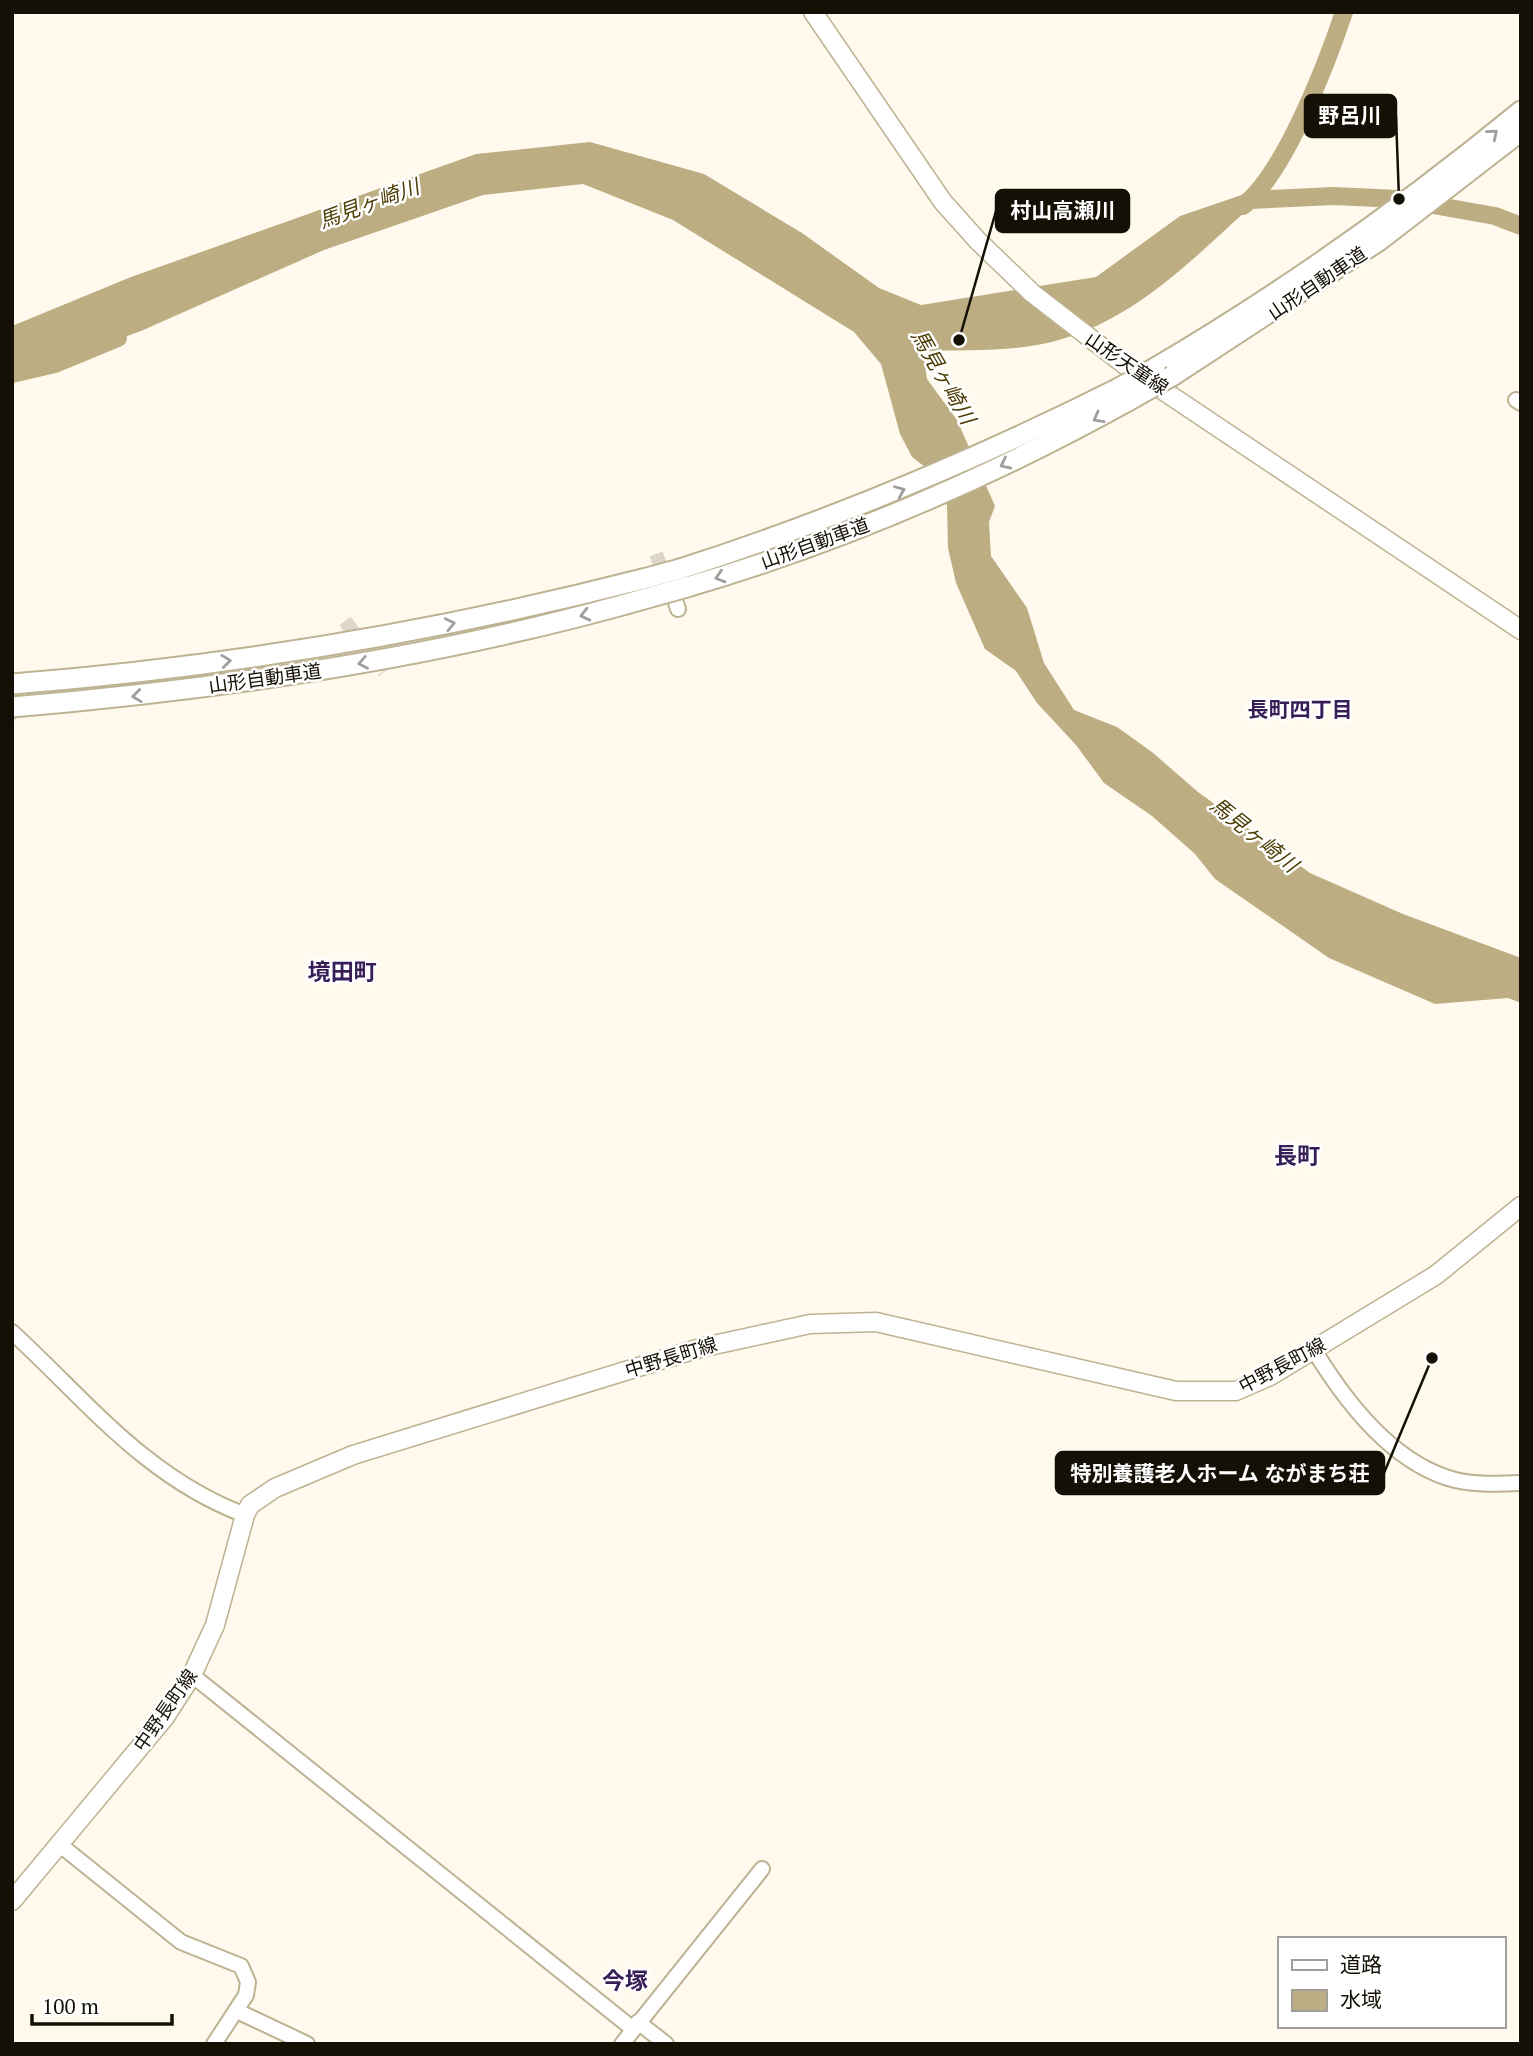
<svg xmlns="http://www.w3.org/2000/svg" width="1533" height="2056" font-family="'PT Serif','Noto Sans JP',serif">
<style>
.water{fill:#bdad83}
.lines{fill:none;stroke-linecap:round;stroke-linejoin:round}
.river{stroke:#bdad83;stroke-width:18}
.minor-tunnel{stroke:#dcd7ca;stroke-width:14;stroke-dasharray:14 7;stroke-linecap:butt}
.minor-casing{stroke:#bdb291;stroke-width:18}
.major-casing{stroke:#bdb291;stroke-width:21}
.highway-casing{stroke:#bdb291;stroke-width:23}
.minor{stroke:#fff;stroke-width:14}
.major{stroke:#fff;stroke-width:18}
.highway{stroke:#fff;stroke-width:19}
.highway-bridge-casing{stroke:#bdb291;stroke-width:23;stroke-linecap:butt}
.highway-bridge{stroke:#fff;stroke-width:19}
.oneway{stroke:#a19f9b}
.labels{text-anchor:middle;stroke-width:5;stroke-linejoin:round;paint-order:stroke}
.street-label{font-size:19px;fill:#141005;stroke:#fff}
.water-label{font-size:21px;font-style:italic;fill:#4d3d04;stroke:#fff}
.neighbourhood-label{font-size:21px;font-weight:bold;fill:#371e57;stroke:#fff}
.quarter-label{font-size:23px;font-weight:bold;fill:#371e57;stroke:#fff}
.leader{fill:none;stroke:#141005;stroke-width:2.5}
.callout-dot{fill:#141005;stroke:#fff;stroke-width:2.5}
.callout{fill:#141005;stroke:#141005;stroke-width:2.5}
.callout-label{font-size:21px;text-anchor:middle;font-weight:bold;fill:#fff}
</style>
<rect width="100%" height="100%" fill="#fffaed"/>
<!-- water -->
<path class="water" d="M590 142 704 174 802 233 879 288 921 305 1096 277 1180 216 1259 189V199C1189 262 1123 335 1024 347 991 351 956 350 923 351L927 379 957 420 995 506 989 522 991 556 1027 608 1044 663 1074 710 1117 727 1152 752 1198 792 1310 873 1403 914 1521 958V1003L1508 998 1435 1004 1329 958 1215 879 1195 854 1152 816 1104 783 1076 745 1037 703 1016 671 985 649 956 583 948 548 947 505 929 470 912 457 900 434 881 364 854 332 673 220 583 184 483 195 324 250 141 331 12 378V326L131 277 476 154Z"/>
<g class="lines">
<!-- river -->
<g class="river">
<path d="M1251 200 1333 196 1399 199 1495 216 1521 226"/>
<path d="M1243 206C1285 173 1327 63 1344 12"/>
<path d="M12 374 55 364 118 338"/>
</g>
<!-- minor-tunnel -->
<g class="minor-tunnel">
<path d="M656 554 667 582"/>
<path d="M345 621 384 672"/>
<path d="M12 719 14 721"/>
</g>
<defs>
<g id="minor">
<path d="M1516 400 1521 403"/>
<path d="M676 603 678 609"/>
<path d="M12 1332C88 1402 145 1477 245 1515"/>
<path d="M1314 1350C1345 1401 1393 1464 1455 1480 1476 1485 1499 1484 1521 1483"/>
<path d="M192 1675 633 2029"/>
<path d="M59 1844 181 1942 241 1966 248 1982 246 1995 214 2044"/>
<path d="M237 2011 307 2044"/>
<path d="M638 2022 666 2044"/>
<path d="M622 2044 762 1869"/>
</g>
<g id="major">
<path d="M813 12 943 202 978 241 1032 293 1125 365 1521 630"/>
<path d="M12 1901 165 1717 192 1675 215 1625 245 1515 250 1505 275 1488 353 1455 700 1348 810 1324 876 1322 1176 1391H1236L1270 1376 1436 1275 1521 1206"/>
</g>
<g id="highway">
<path d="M1155 368C1286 291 1403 208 1521 111"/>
<path d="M1172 376 1380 240 1521 131"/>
<path d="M680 569C830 521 973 461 1115 390"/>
<path d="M687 587C840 542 989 478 1128 401"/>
<path d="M12 684C226 667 436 632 643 579"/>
<path d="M12 707C227 689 443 657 651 597"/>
</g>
</defs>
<!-- minor casing -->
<use href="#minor" class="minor-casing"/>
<!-- major casing -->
<use href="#major" class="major-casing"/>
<!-- highway casing -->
<use href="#highway" class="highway-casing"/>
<!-- minor -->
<use href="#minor" class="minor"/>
<!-- major -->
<use href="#major" class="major"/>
<!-- highway -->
<use href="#highway" class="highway"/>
<defs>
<g id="highway-bridge">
<path d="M1115 390 1155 368"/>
<path d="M1128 401 1172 376"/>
<path d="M643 579 680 569"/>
<path d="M651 597 687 587"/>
</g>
</defs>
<!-- highway-bridge casing -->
<use href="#highway-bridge" class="highway-bridge-casing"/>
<!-- highway-bridge -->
<use href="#highway-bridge" class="highway-bridge"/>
</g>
<!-- one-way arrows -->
<defs><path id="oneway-chevron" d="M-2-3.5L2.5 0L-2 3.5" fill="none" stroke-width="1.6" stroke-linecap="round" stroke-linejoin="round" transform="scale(1.75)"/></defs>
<g class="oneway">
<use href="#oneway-chevron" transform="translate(1493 134) rotate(-40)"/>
<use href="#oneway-chevron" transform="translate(1098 418) rotate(151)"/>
<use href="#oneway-chevron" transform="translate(1005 464) rotate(155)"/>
<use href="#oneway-chevron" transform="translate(900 491) rotate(-23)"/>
<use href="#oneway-chevron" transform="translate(720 577) rotate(163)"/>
<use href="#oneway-chevron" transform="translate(585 615) rotate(166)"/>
<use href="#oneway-chevron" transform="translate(450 624) rotate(-12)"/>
<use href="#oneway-chevron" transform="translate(226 661) rotate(-7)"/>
<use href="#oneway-chevron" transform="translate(363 663) rotate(169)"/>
<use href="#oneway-chevron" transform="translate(137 696) rotate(173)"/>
</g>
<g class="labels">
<!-- street labels -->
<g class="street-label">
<text transform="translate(1317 283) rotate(-34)" y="7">山形自動車道</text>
<text transform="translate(1127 363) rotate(34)" y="7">山形天童線</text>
<text transform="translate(815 543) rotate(-20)" y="7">山形自動車道</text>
<text transform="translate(265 678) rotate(-8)" y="7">山形自動車道</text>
<text transform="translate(671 1357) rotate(-17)" y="7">中野長町線</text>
<text transform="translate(1282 1365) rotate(-28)" y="7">中野長町線</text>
<text transform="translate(165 1710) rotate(-55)" y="7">中野長町線</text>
</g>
<!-- water labels -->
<g class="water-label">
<text transform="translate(369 204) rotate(-20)" y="7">馬見ヶ崎川</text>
<text transform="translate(943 377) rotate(60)" y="7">馬見ヶ崎川</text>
<text transform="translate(1254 835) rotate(39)" y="7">馬見ヶ崎川</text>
</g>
<!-- neighbourhood labels -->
<g class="neighbourhood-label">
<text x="1300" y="717">長町四丁目</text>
</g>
<!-- quarter labels -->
<g class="quarter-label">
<text x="342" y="980">境田町</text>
<text x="1297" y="1164">長町</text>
<text x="625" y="1989">今塚</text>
</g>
</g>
<!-- callouts -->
<path class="leader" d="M1399 199L1396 116M959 340L996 211M1432 1358L1384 1473"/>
<g class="callout-dot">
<circle cx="1399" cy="199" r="7"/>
<circle cx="959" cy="340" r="7"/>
<circle cx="1432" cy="1358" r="7"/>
</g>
<g class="callout">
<rect x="1305" y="95" width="91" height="42" rx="7"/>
<rect x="996" y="190" width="133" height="42" rx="7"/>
<rect x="1056" y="1452" width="328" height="42" rx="7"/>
</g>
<g class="callout-label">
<text x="1350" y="123">野呂川</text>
<text x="1063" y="218">村山高瀬川</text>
<text x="1220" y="1481">特別養護老人ホーム ながまち荘</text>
</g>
<!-- border -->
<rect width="1533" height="2056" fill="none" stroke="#141005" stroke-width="28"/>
<!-- legend -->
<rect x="1278" y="1937" width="228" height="91" fill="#ffffff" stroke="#a19f9b" stroke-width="2"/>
<rect x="1292" y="1960" width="35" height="10" fill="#ffffff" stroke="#a19f9b" stroke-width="2"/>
<text x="1340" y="1972" font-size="21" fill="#141005">道路</text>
<rect x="1292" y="1990" width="35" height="21" fill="#bdad83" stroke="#a19f9b" stroke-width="2"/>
<text x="1340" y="2007" font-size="21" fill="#141005">水域</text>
<!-- scale -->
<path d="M32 2014v10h140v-10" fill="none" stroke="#141005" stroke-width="3.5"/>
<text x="42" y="2014" font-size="21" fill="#141005" stroke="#ffffff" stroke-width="5" paint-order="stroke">100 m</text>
</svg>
